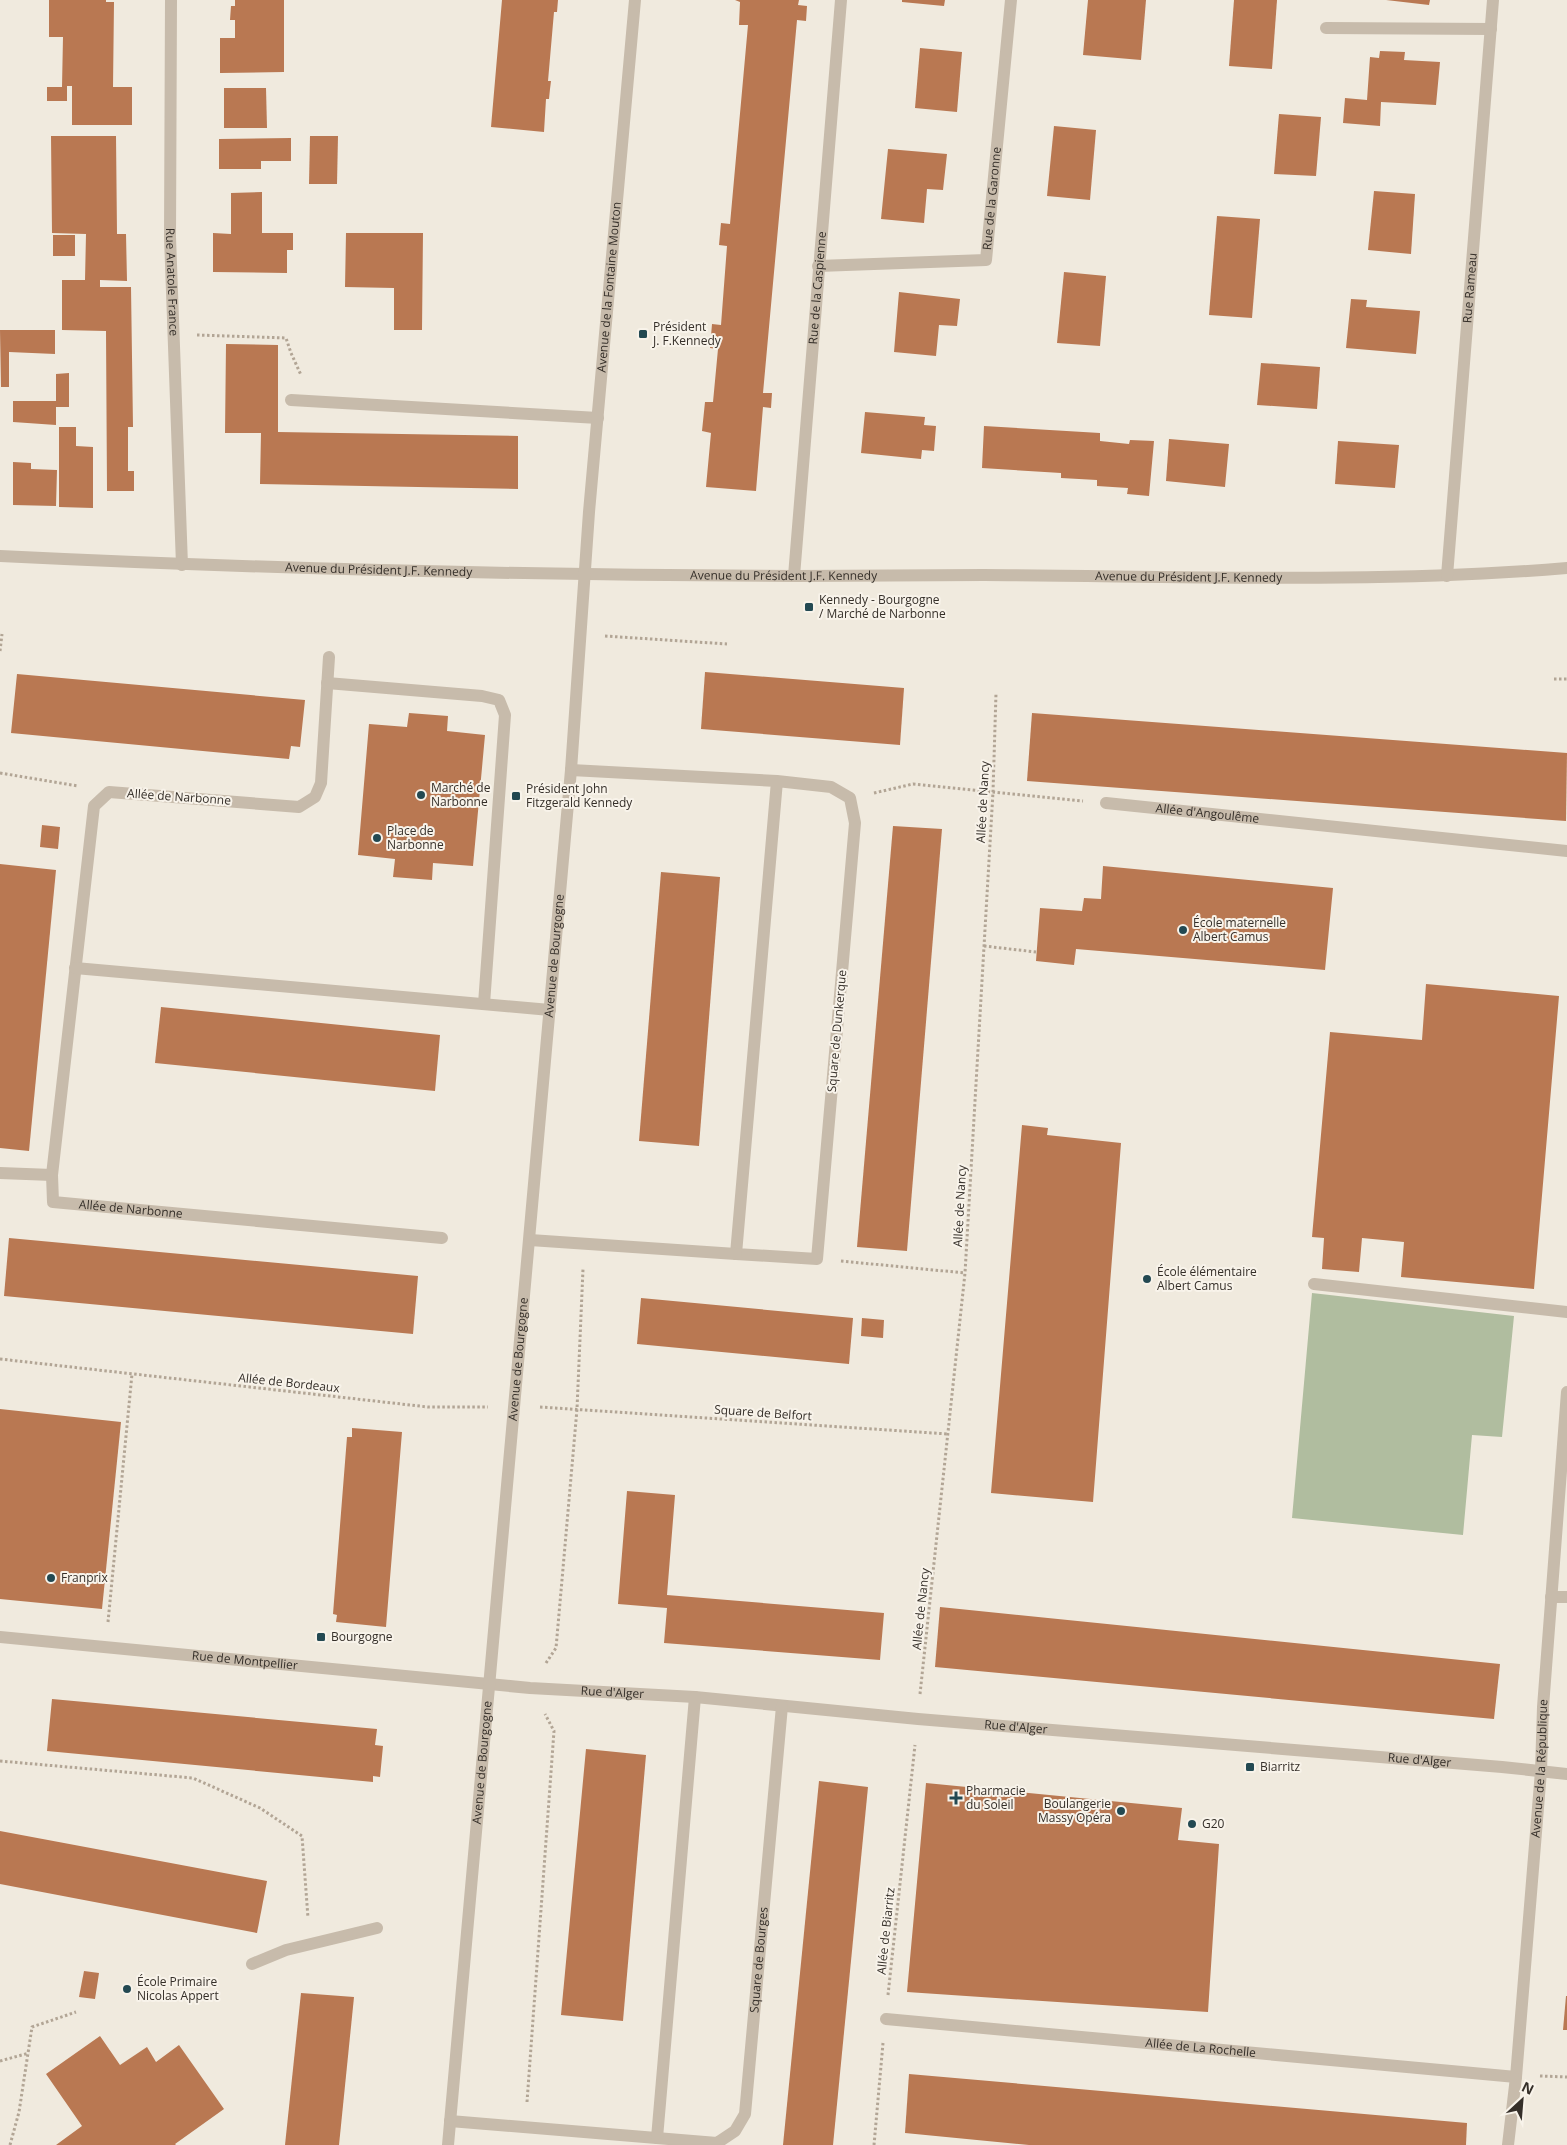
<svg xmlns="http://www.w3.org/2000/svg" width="1567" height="2145" font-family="'Open Sans',sans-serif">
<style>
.green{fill:#b0bd9f}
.building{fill:#b97852}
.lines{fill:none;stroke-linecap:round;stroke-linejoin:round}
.path{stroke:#b2a595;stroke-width:3;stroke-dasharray:2.5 2.5;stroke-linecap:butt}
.minor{stroke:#c7bbab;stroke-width:12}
.poi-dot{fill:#234952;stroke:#f8f3ea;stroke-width:2}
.labels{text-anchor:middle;stroke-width:4;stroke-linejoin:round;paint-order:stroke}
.street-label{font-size:12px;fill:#352f29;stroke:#f8f3ea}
.poi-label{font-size:12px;fill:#352f29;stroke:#f8f3ea;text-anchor:start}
</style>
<rect width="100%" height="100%" fill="#f0eade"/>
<!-- green -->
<path class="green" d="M1312 1293 1514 1316 1502 1437 1472 1435 1463 1535 1292 1518Z"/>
<!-- building -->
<g class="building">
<path d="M49 0H106V2H114L113 87H132V125H72V86H67V101H47V87H62L63 37H49Z"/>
<path d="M235 0H284V72L220 73V38H235V20H230L231 6H235Z"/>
<path d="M502 0H558L557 12H554L548 81H551L550 89 549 99H546L544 132 491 127Z"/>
<path d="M735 0H799L798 5 807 6 806 21 797 20 763 393H772L771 408 763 407 756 491 706 487 711 433 702 431 705 402H713L718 349 710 348 712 324 721 325 727 246 719 245 721 223 730 224 748 25H739L740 2Z"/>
<path d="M902 0H945L944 6 902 2Z"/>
<path d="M1088 0H1146L1141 60 1083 55Z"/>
<path d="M1234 0H1277L1272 69 1229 66Z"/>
<path d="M1386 0H1430L1429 5Z"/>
<path d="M920 48 962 52 957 112 915 108Z"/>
<path d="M1380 51 1405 52 1404 60 1440 62 1436 105 1381 102 1380 126 1343 123 1345 98 1367 100 1370 57 1379 58Z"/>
<path d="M224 88H266L267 128H224Z"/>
<path d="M1279 114 1321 117 1316 176 1274 174Z"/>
<path d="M1054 126 1096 130 1090 200 1047 196Z"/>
<path d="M51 136H116L117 234H126L127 281 100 280V287H131L133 427H128V471H134V491H107L106 331 62 330V280H85L86 234 52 233Z"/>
<path d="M310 136H338L337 184H309Z"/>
<path d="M291 138V161H261V169H219V139Z"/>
<path d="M888 149 947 154 943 190 927 189 924 223 881 219Z"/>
<path d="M1374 191 1415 194 1411 254 1368 250Z"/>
<path d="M262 192V233H293V250H287V273L213 272V233L231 234V193Z"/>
<path d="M1217 216 1260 219 1252 318 1209 315Z"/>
<path d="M346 233H423L422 330H394V288L345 287Z"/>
<rect x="53" y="235" width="22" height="21"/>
<path d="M1064 272 1106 276 1100 346 1057 343Z"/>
<path d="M899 292 960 299 957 326 939 325 936 356 894 352Z"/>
<path d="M1351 299 1367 300 1366 307 1420 311 1416 354 1346 348Z"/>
<path d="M0 330H55V354L9 352V387H1Z"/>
<path d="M226 344 278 345V432L518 436V489L260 484 261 433H225Z"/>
<path d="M1261 363 1320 367 1317 409 1257 405Z"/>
<path d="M69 373V407H56V425L13 422V401H56V374Z"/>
<path d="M865 412 925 417 924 425 936 426 934 451 922 450 921 459 861 453Z"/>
<path d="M984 426 1100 433V441L1129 444 1130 440 1154 441 1149 496 1127 494 1128 488 1097 486V480L1061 478V473L982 468Z"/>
<path d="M59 427H76V446L93 447V508L59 507Z"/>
<path d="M1169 439 1229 444 1225 487 1166 481Z"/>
<path d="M1338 441 1399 445 1395 488 1335 484Z"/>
<path d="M13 462 31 463V469L57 470 56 506 13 505Z"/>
<path d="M705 672 904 688 900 745 701 729Z"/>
<path d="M17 674 305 700 300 747 291 746 289 759 11 733Z"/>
<path d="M409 713 448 716 447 731 485 735 473 866 433 863 432 880 393 877 395 859 358 855 369 724 407 727Z"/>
<path d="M1032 713 1567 753 1566 821 1027 781Z"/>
<path d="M42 825 60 827 58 849 40 847Z"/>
<path d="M893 826 942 829 907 1251 857 1247Z"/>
<path d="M0 864 56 870 29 1151 0 1148Z"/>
<path d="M1103 866 1333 888 1325 970 1076 949 1074 965 1036 961 1040 908 1082 911 1084 898 1101 899Z"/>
<path d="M661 872 720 877 699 1146 639 1141Z"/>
<path d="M1426 984 1559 996 1534 1289 1401 1277 1404 1242 1362 1238 1359 1272 1322 1269 1324 1238 1312 1237 1330 1032 1422 1040Z"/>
<path d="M161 1007 440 1035 435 1091 155 1063Z"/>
<path d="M1022 1125 1048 1128 1047 1135 1121 1143 1093 1502 991 1493Z"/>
<path d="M9 1238 418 1276 413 1334 4 1296Z"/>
<path d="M641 1298 853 1318 849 1364 637 1344Z"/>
<path d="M862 1318 884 1320 883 1338 861 1336Z"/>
<path d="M0 1409 121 1422 102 1609 0 1599Z"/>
<path d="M352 1428 402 1432 386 1627 336 1622 337 1615 333 1614 347 1437H352Z"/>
<path d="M627 1491 675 1495 667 1595 884 1613 880 1660 664 1643 667 1608 618 1604Z"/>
<path d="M940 1607 1500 1664 1494 1719 935 1667Z"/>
<path d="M52 1699 377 1729 375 1745 383 1746 380 1777 373 1776V1782L47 1751Z"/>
<path d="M586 1749 646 1755 623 2021 561 2015Z"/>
<path d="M819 1781 868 1787 833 2145H783Z"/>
<path d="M926 1783 1182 1808 1178 1840 1219 1844 1208 2012 907 1992Z"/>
<path d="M0 1831 267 1881 257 1933 0 1884Z"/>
<path d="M84 1971 99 1973 95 1999 79 1997Z"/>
<path d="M301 1993 354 1997 339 2145H285Z"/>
<path d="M1566 1996H1567V2030H1563Z"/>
<path d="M100 2036 120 2065 147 2047 156 2062 179 2045 224 2109 175 2144 176 2145H56L82 2126 46 2074Z"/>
<path d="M909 2074 1467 2123 1466 2145H1029L905 2133Z"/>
</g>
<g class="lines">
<!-- path -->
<g class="path">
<path d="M197 335 286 338 291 353 301 375"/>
<path d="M605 636 727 644"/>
<path d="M0 651 2 634"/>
<path d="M1554 679H1567"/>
<path d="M0 773 78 786"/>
<path d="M874 793 913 784 1083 801"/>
<path d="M984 946 1036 952"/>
<path d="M841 1261 965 1273"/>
<path d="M0 1359 428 1407H488"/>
<path d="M540 1407 948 1434"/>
<path d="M108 1622 132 1374"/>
<path d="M546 1663 556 1648 577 1409 583 1269"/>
<path d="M920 1694 965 1273 993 792 996 693"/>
<path d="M0 1761 193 1778 260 1808 302 1836 308 1918"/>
<path d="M888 1995 915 1745"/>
<path d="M0 2061 29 2053"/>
<path d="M1540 2076 1567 2077"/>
<path d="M527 2102 554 1731 545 1714"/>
<path d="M10 2145 19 2112 32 2027 76 2012"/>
<path d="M874 2145 883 2043"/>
</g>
<!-- minor -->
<g class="minor">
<path id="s1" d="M171 0 170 237 182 565"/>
<path d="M1326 28 1491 29"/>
<path id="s2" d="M818 266 986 260 1011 0"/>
<path d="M291 400 598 418"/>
<path id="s3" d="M0 556C265 569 530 575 795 576 858 576 921 575 984 575 1179 576 1373 584 1567 568"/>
<path id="s4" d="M794 576 841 0"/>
<path id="s5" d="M1447 576 1493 0"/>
<path id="s6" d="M329 657 321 783 315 797 299 807 109 792 94 806 52 1175 53 1202 442 1238"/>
<path d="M327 683 482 696 499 700 505 715 484 1004"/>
<path d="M571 770 777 781 831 787 850 798 855 823 817 1259 736 1254 777 781"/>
<path id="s7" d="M1106 803 1567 851"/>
<path d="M75 968 550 1010"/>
<path d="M0 1173 52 1175"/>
<path d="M530 1240 736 1254"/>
<path d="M1314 1284 1567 1312"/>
<path d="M1551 1597H1567"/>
<path id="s8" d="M0 1637 530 1688 695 1697 918 1719 1502 1767 1567 1774"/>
<path d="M252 1964 286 1950 377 1928"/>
<path id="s9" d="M886 2019 1516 2077"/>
<path id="s10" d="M450 2121 717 2143 735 2131 745 2114 782 1706"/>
<path d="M657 2138 695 1697"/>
<path id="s11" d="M448 2145 571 770 589 512 635 0"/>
<path id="s12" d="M1508 2145 1516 2077 1541 1771 1543 1707 1567 1392"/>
</g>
</g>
<!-- markers -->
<g class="poi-dot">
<rect x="638" y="329" width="10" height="10" rx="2.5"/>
<rect x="804" y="602" width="10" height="10" rx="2.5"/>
<circle cx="421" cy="795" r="5"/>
<rect x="511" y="791" width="10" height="10" rx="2.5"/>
<circle cx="377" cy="838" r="5"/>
<circle cx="1183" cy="930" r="5"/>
<circle cx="1147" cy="1279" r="5"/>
<circle cx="51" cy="1578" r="5"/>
<rect x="316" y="1632" width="10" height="10" rx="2.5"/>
<rect x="1245" y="1762" width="10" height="10" rx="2.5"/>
<path d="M953.5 1790.5h5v5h5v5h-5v5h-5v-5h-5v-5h5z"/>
<circle cx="1121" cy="1811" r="5"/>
<circle cx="1192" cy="1824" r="5"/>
<circle cx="127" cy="1989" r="5"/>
</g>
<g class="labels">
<!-- street labels -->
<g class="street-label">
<text dy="4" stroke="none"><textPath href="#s2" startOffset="230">Rue de la Garonne</textPath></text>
<text dy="4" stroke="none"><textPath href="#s1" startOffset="282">Rue Anatole France</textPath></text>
<text dy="4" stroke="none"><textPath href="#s11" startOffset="1865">Avenue de la Fontaine Mouton</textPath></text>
<text dy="4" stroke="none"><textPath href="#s4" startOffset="289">Rue de la Caspienne</textPath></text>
<text dy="4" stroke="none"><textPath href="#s5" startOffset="289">Rue Rameau</textPath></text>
<text dy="4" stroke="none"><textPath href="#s3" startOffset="379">Avenue du Président J.F. Kennedy</textPath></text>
<text dy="4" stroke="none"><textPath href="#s3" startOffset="784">Avenue du Président J.F. Kennedy</textPath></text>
<text dy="4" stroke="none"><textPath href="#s3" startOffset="1189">Avenue du Président J.F. Kennedy</textPath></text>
<text transform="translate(179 797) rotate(4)" y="4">Allée de Narbonne</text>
<text transform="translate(983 802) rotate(-87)" y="4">Allée de Nancy</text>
<text dy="4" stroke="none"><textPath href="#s7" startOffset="102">Allée d'Angoulême</textPath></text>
<text dy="4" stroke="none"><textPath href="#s11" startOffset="1194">Avenue de Bourgogne</textPath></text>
<text transform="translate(837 1031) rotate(-85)" y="4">Square de Dunkerque</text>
<text transform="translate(960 1206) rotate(-87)" y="4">Allée de Nancy</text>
<text dy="4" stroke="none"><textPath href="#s6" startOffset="848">Allée de Narbonne</textPath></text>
<text dy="4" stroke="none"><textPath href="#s11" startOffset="789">Avenue de Bourgogne</textPath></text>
<text transform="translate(289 1383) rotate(6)" y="4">Allée de Bordeaux</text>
<text transform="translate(763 1413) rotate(4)" y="4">Square de Belfort</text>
<text transform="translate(921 1609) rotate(-84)" y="4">Allée de Nancy</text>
<text dy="4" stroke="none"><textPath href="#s8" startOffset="246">Rue de Montpellier</textPath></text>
<text dy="4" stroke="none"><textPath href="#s8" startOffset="615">Rue d'Alger</textPath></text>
<text dy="4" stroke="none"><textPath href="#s8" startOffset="1020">Rue d'Alger</textPath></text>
<text dy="4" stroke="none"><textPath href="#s8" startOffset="1425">Rue d'Alger</textPath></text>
<text dy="4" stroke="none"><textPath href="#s11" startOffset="384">Avenue de Bourgogne</textPath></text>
<text dy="4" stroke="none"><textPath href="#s12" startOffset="378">Avenue de la République</textPath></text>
<text transform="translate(886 1931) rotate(-84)" y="4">Allée de Biarritz</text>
<text dy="4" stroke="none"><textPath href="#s10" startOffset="464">Square de Bourges</textPath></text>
<text dy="4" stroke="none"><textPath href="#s9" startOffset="316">Allée de La Rochelle</textPath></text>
</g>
<!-- poi labels -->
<g class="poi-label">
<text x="653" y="331">Président<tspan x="653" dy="14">J. F.Kennedy</tspan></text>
<text x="819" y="604">Kennedy - Bourgogne<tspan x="819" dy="14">/ Marché de Narbonne</tspan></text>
<text x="431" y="792">Marché de<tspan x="431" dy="14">Narbonne</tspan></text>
<text x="526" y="793">Président John<tspan x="526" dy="14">Fitzgerald Kennedy</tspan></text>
<text x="387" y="835">Place de<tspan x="387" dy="14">Narbonne</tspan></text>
<text x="1193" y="927">École maternelle<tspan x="1193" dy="14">Albert Camus</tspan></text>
<text x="1157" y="1276">École élémentaire<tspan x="1157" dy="14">Albert Camus</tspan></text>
<text x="61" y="1582">Franprix</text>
<text x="331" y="1641">Bourgogne</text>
<text x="1260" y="1771">Biarritz</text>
<text x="966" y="1795">Pharmacie<tspan x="966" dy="14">du Soleil</tspan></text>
<text x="1111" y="1808" text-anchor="end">Boulangerie<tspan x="1111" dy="14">Massy Opéra</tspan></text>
<text x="1202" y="1828">G20</text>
<text x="137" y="1986">École Primaire<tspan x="137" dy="14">Nicolas Appert</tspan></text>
</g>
</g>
<!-- north arrow -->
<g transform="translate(1522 2100) rotate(26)" stroke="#f8f3ea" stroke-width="4" paint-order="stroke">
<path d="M0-4L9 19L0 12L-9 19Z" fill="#352f29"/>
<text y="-8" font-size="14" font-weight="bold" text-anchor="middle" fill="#352f29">N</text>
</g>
</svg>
